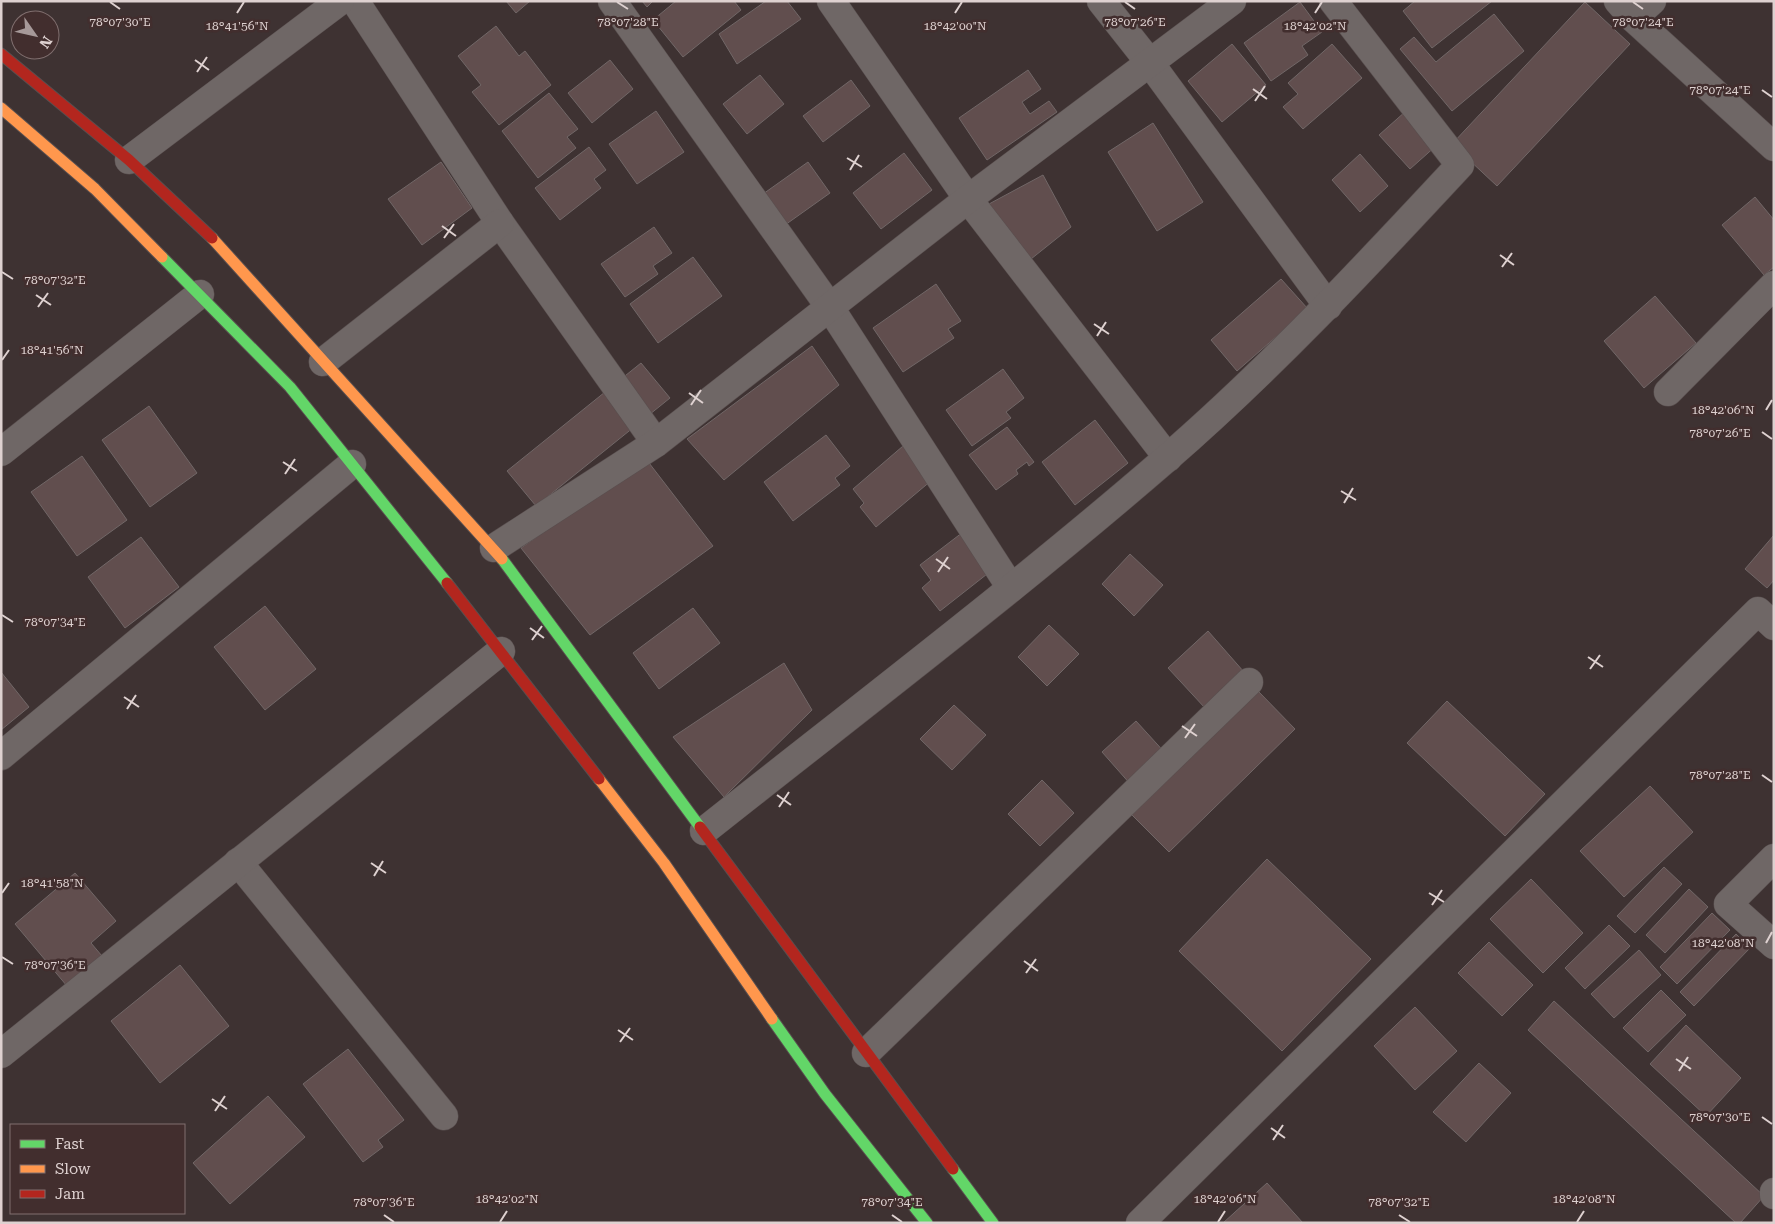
<svg xmlns="http://www.w3.org/2000/svg" width="1775" height="1224" font-family="'Roboto Serif',serif">
<style>
.building{fill:#614e4e;stroke:#716767}
.lines{fill:none;stroke-linecap:round;stroke-linejoin:round}
.street-casing{stroke:#594f4f;stroke-width:29}
.fast-casing{stroke:#594f4f;stroke-width:13}
.slow-casing{stroke:#594f4f;stroke-width:13}
.jam-casing{stroke:#594f4f;stroke-width:13}
.street{stroke:#6f6766;stroke-width:28}
.fast{stroke:#63d668;stroke-width:11}
.slow{stroke:#ff974d;stroke-width:11}
.jam{stroke:#b3261e;stroke-width:11}
.ticks{fill:none;stroke:#ded1d0;stroke-width:2}
.ticks-label{font-size:12px;text-anchor:middle;fill:#ded1d0;stroke:#422e2e;stroke-width:5;stroke-linejoin:round;paint-order:stroke}
</style>
<rect width="100%" height="100%" fill="#3e3232"/>
<!-- building -->
<g class="building">
<path d="M506 1H530L516 13Z"/>
<path d="M642 1H653L647 7Z"/>
<path d="M676 1H734L741 10 683 57 653 20Z"/>
<path d="M766 1H787L801 19 737 64 719 34Z"/>
<path d="M1415 1H1492L1432 48 1403 11Z"/>
<path d="M1300 2 1322 32 1302 46 1308 55 1271 81 1244 43Z"/>
<path d="M1585 2 1630 44 1497 186 1452 144Z"/>
<path d="M1494 14 1524 51 1452 111 1400 49 1414 37 1436 62Z"/>
<path d="M496 26 519 56 525 51 551 85 499 125 472 92 481 85 458 56Z"/>
<path d="M1232 44 1266 85 1222 122 1188 81Z"/>
<path d="M1332 44 1362 78 1303 129 1283 107 1298 94 1288 83Z"/>
<path d="M610 60 633 89 592 123 568 93Z"/>
<path d="M1028 70 1041 89 1022 102 1030 114 1049 101 1057 112 987 160 959 118Z"/>
<path d="M760 75 784 104 747 134 723 104Z"/>
<path d="M851 80 870 106 823 142 803 116Z"/>
<path d="M549 93 578 129 567 137 576 148 538 178 502 131Z"/>
<path d="M656 111 684 152 637 184 609 144Z"/>
<path d="M1406 111 1437 145 1410 169 1379 135Z"/>
<path d="M1153 123 1203 202 1157 231 1108 152Z"/>
<path d="M589 147 606 170 594 179 601 188 560 220 535 188Z"/>
<path d="M904 153 932 190 881 229 853 193Z"/>
<path d="M1360 154 1388 186 1360 212 1332 180Z"/>
<path d="M441 162 472 208 422 245 388 199Z"/>
<path d="M808 162 830 193 785 225 763 194Z"/>
<path d="M1043 175 1071 227 1026 263 989 204Z"/>
<path d="M1755 197 1774 220V267L1764 275 1722 225Z"/>
<path d="M654 227 672 253 653 266 658 274 625 297 601 264Z"/>
<path d="M693 257 722 296 658 343 630 304Z"/>
<path d="M1281 279 1308 309 1237 371 1211 340Z"/>
<path d="M936 284 961 321 948 329 954 338 903 372 873 328Z"/>
<path d="M1655 296 1696 343 1644 388 1604 341Z"/>
<path d="M812 346 839 385 724 480 687 439Z"/>
<path d="M641 363 670 398 536 506 507 471Z"/>
<path d="M1003 369 1024 398 1006 412 1011 418 972 446 946 410Z"/>
<path d="M149 406 197 473 150 507 102 440Z"/>
<path d="M1095 420 1128 463 1075 505 1042 462Z"/>
<path d="M1007 427 1034 462 1029 466 1027 462 1016 470 1018 474 996 490 969 455Z"/>
<path d="M826 435 850 466 835 478 840 485 793 521 764 482Z"/>
<path d="M903 446 932 480 876 527 860 507 864 503 853 489Z"/>
<path d="M82 456 127 520 77 556 31 492Z"/>
<path d="M646 459 713 546 590 635 521 548Z"/>
<path d="M967 529 996 567 940 611 922 588 931 580 920 565Z"/>
<path d="M1774 535V580L1767 588 1745 569Z"/>
<path d="M141 537 179 587 125 628 88 577Z"/>
<path d="M1130 554 1163 585 1134 616 1102 584Z"/>
<path d="M265 606 316 669 265 710 214 647Z"/>
<path d="M693 608 720 643 659 689 633 653Z"/>
<path d="M1049 625 1079 654 1047 686 1018 657Z"/>
<path d="M1208 631 1244 672 1205 708 1168 668Z"/>
<path d="M784 663 812 710 724 797 673 737Z"/>
<path d="M1 672 29 707 1 730Z"/>
<path d="M1258 691 1295 729 1169 852 1132 815Z"/>
<path d="M1447 701 1545 794 1505 836 1407 743Z"/>
<path d="M954 705 986 735 952 770 920 739Z"/>
<path d="M1136 721 1167 755 1132 786 1102 752Z"/>
<path d="M1042 780 1074 813 1040 846 1008 814Z"/>
<path d="M1650 786 1693 832 1624 897 1580 851Z"/>
<path d="M1267 859 1371 959 1282 1051 1179 951Z"/>
<path d="M1664 867 1682 884 1635 933 1617 916Z"/>
<path d="M75 873 116 921 91 943 102 956 67 986 15 924Z"/>
<path d="M1531 879 1583 933 1543 973 1490 919Z"/>
<path d="M1689 889 1708 907 1665 953 1646 935Z"/>
<path d="M1712 913 1730 930 1677 984 1660 967Z"/>
<path d="M1609 925 1630 946 1585 989 1565 968Z"/>
<path d="M1736 934 1750 948 1694 1006 1680 992Z"/>
<path d="M1489 942 1533 985 1502 1016 1458 973Z"/>
<path d="M1639 950 1661 975 1614 1018 1591 994Z"/>
<path d="M180 965 229 1026 160 1083 111 1021Z"/>
<path d="M1661 990 1686 1015 1648 1052 1623 1028Z"/>
<path d="M1554 1001 1764 1196 1740 1223H1736L1528 1030Z"/>
<path d="M1415 1007 1457 1051 1415 1090 1374 1046Z"/>
<path d="M1686 1025 1741 1078 1706 1116 1650 1064Z"/>
<path d="M348 1049 404 1120 378 1140 383 1147 363 1162 303 1084Z"/>
<path d="M1479 1063 1511 1093 1466 1142 1433 1112Z"/>
<path d="M268 1096 305 1137 230 1204 193 1163Z"/>
<path d="M1267 1183 1303 1223H1223Z"/>
</g>
<g class="lines">
<defs>
<g id="street">
<path d="M355 1 500 223 656 443"/>
<path d="M612 1 829 306 1011 588"/>
<path d="M831 1 968 199 1168 458"/>
<path d="M1101 1 1150 63 1328 306"/>
<path d="M1618 1 1633 18 1774 147"/>
<path d="M1633 18 1652 1"/>
<path d="M129 160 340 1"/>
<path d="M323 362 500 223"/>
<path d="M1668 392 1774 285"/>
<path d="M1 452 200 294"/>
<path d="M494 548 656 443 968 199 1232 1"/>
<path d="M1 756 352 464"/>
<path d="M704 831C859 708 1017 588 1166 459 1271 368 1366 266 1460 165L1333 1"/>
<path d="M1774 858 1728 904 1774 945"/>
<path d="M238 862 444 1116"/>
<path d="M866 1053 1249 682"/>
<path d="M1 1054 501 651"/>
<path d="M1774 1192V1195"/>
<path d="M1140 1223 1758 611 1774 626"/>
</g>
<g id="fast">
<path d="M162 257 290 387 447 583"/>
<path d="M502 559 700 827"/>
<path d="M772 1019 825 1094 927 1223"/>
<path d="M953 1169 993 1223"/>
</g>
<g id="slow">
<path d="M1 108 95 189 162 257"/>
<path d="M212 238 502 559"/>
<path d="M599 779 664 863 772 1019"/>
</g>
<g id="jam">
<path d="M1 54 129 160 212 238"/>
<path d="M447 583 599 779"/>
<path d="M700 827 953 1169"/>
</g>
</defs>
<!-- street casing -->
<use href="#street" class="street-casing"/>
<!-- fast casing -->
<use href="#fast" class="fast-casing"/>
<!-- slow casing -->
<use href="#slow" class="slow-casing"/>
<!-- jam casing -->
<use href="#jam" class="jam-casing"/>
<!-- street -->
<use href="#street" class="street"/>
<!-- fast -->
<use href="#fast" class="fast"/>
<!-- slow -->
<use href="#slow" class="slow"/>
<!-- jam -->
<use href="#jam" class="jam"/>
</g>
<!-- ticks -->
<path class="ticks" d="M110 2 120 9M617 2 628 9M1125 2 1135 9M1633 2 1643 9M237 13 244 2M955 13 962 2M1315 13 1322 2M195 60 209 70M197 72 207 57M1253 89 1267 99M1762 90 1772 97M1255 101 1265 86M847 158 862 167M850 170 859 155M442 226 456 236M444 238 454 224M1500 255 1514 265M1502 267 1512 253M2 272 13 279M36 295 51 305M38 307 48 293M1094 324 1109 334M1097 336 1106 322M2 360 9 350M689 393 703 403M691 405 701 390M1766 410 1772 400M1762 432 1772 439M283 462 297 471M285 474 295 459M1341 491 1356 500M1344 503 1353 488M936 559 950 569M938 572 948 557M2 615 13 622M530 628 544 638M532 640 542 626M1588 657 1603 667M1590 669 1600 655M124 697 139 707M127 709 136 695M1182 726 1197 736M1185 738 1195 724M1762 775 1772 782M777 795 791 805M779 807 789 792M371 863 386 873M374 876 383 861M2 893 9 883M1429 893 1444 902M1432 905 1442 890M1766 943 1772 932M2 957 13 964M1024 961 1038 971M1026 973 1036 959M618 1030 633 1040M620 1042 630 1028M1676 1059 1691 1069M1679 1071 1688 1057M212 1099 227 1109M215 1111 225 1096M1762 1117 1772 1124M1271 1128 1285 1138M1273 1140 1283 1125M384 1215 394 1222M892 1215 902 1222M1399 1215 1410 1222M500 1222 507 1211M1218 1222 1225 1211M1577 1222 1584 1211"/>
<g class="ticks-label">
<text x="120" y="26">78°07'30"E</text>
<text x="628" y="26">78°07'28"E</text>
<text x="1135" y="26">78°07'26"E</text>
<text x="1643" y="26">78°07'24"E</text>
<text x="237" y="30">18°41'56"N</text>
<text x="955" y="30">18°42'00"N</text>
<text x="1315" y="30">18°42'02"N</text>
<text x="1720" y="94">78°07'24"E</text>
<text x="55" y="284">78°07'32"E</text>
<text x="52" y="354">18°41'56"N</text>
<text x="1723" y="414">18°42'06"N</text>
<text x="1720" y="437">78°07'26"E</text>
<text x="55" y="626">78°07'34"E</text>
<text x="1720" y="779">78°07'28"E</text>
<text x="52" y="887">18°41'58"N</text>
<text x="1723" y="947">18°42'08"N</text>
<text x="55" y="969">78°07'36"E</text>
<text x="1720" y="1121">78°07'30"E</text>
<text x="507" y="1203">18°42'02"N</text>
<text x="1225" y="1203">18°42'06"N</text>
<text x="1584" y="1203">18°42'08"N</text>
<text x="384" y="1206">78°07'36"E</text>
<text x="892" y="1206">78°07'34"E</text>
<text x="1399" y="1206">78°07'32"E</text>
</g>
<!-- border -->
<rect width="1775" height="1224" fill="none" stroke="#ded1d0" stroke-width="5"/>
<!-- legend -->
<rect x="10" y="1124" width="175" height="90" fill="#422e2e" stroke="#806f6f"/>
<rect x="20" y="1140" width="25" height="8" fill="#63d668" stroke="#806f6f"/>
<text x="55" y="1149" font-size="15" fill="#ded1d0">Fast</text>
<rect x="20" y="1165" width="25" height="8" fill="#ff974d" stroke="#806f6f"/>
<text x="55" y="1174" font-size="15" fill="#ded1d0">Slow</text>
<rect x="20" y="1190" width="25" height="8" fill="#b3261e" stroke="#806f6f"/>
<text x="55" y="1199" font-size="15" fill="#ded1d0">Jam</text>
<!-- north arrow -->
<g transform="translate(35 35) rotate(124)"><circle r="24" fill="#422e2e" stroke="#806f6f"/>
<path d="M0-4L9 19L0 12L-9 19Z" fill="#a69999"/>
<text y="-8" font-size="14" font-weight="bold" text-anchor="middle" fill="#ded1d0">N</text>
</g>
</svg>
